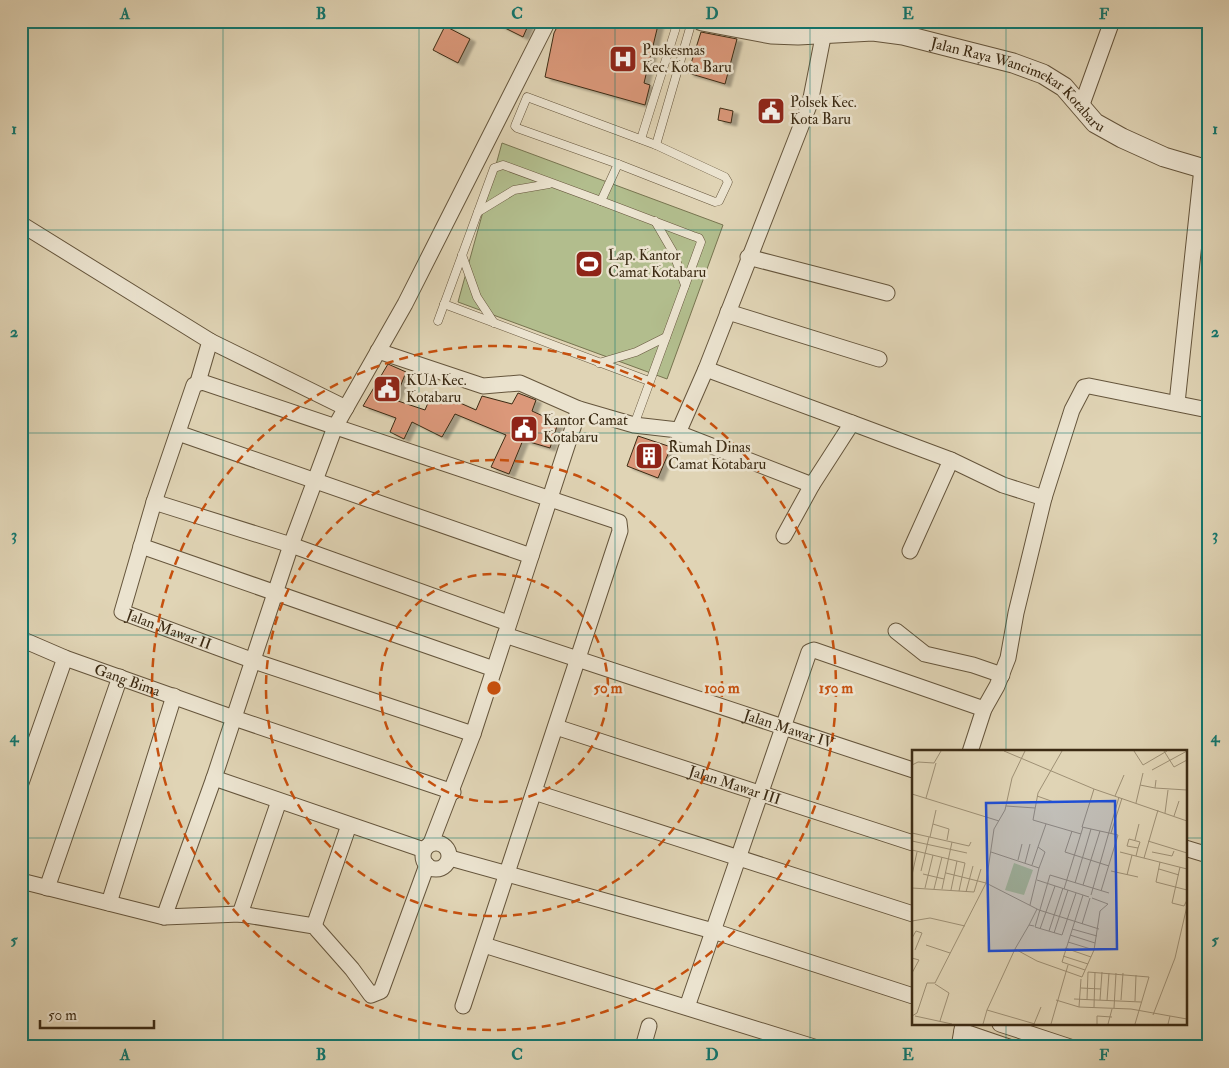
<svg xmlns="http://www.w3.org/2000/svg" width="1229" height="1068" font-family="'IM FELL Double Pica',serif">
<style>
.green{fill:#b2bd8d;stroke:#777450}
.building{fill:#db987a;stroke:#3c2b14;filter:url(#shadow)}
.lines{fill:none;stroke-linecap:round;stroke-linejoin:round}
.service-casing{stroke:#65553c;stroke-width:9}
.minor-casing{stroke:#65553c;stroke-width:17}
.tertiary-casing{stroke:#65553c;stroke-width:21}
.service{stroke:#ebe3cf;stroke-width:8}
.minor{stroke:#ebe3cf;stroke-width:15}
.tertiary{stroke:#ebe3cf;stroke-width:19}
.grid{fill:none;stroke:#0f766e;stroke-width:1;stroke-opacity:0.55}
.ring{fill:none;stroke:#c6500e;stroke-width:2.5;stroke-dasharray:9 6}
.labels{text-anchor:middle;stroke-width:5;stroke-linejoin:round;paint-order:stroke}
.poi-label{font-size:15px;fill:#3c2b14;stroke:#ebe3cf;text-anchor:start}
.street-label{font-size:15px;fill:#3c2b14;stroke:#ebe3cf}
.inset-road{fill:none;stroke:#9e9075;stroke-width:1}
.view{fill:#1d4ed8;fill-opacity:0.15;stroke:#1d4ed8;stroke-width:2.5}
.inset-edge{fill:none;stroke:#3c2b14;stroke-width:2.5}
.centre{fill:#c6500e;stroke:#ebe3cf;stroke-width:2.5}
.ring-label{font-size:15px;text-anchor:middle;font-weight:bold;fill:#c6500e;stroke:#ebe3cf;stroke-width:5;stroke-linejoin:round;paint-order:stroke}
.neatline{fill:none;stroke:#0f766e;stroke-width:2}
.grid-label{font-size:16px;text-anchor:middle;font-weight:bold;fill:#0f766e}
</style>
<defs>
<filter id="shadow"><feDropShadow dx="5.5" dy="3" stdDeviation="1" flood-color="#0004"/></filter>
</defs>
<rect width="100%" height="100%" fill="#e0d4b5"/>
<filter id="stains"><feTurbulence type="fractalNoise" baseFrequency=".004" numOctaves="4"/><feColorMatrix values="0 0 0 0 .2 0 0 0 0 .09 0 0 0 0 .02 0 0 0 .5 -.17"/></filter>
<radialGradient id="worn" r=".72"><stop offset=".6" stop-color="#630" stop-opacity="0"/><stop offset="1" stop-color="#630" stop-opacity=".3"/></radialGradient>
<!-- green -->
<path class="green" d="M502 143 723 225 667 379 458 302Z"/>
<!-- building -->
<g class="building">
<path d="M491 21H530L523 37Z"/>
<path d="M560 21H659L644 83 650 85 645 105 545 77 554 33Z"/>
<path d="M445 26 470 39 458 63 433 50Z"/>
<path d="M701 32 737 39 725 84 688 73Z"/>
<path d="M720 108 733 111 731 123 718 120Z"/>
<path d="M388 364 406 372 395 400 425 410 433 391 476 410 482 396 512 404 518 393 536 400 532 411 558 423 550 448 523 440 509 474 491 467 506 435 455 414 442 437 412 422 404 439 390 432 396 418 363 406Z"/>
<path d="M638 436 671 447 658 478 627 466Z"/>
</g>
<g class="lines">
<defs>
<g id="service">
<path d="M527 97 656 145 725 177 728 182 719 201 715 202 618 164 517 128 515 126Z"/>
<path d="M641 139 678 21"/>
<path d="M656 145 692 21"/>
<path d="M618 164 601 201 693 236 699 238 701 242 634 425"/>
<path d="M478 212 514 190 549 184"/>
<path d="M655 221 673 252 685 285"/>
<path d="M462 255 477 297 494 323"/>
<path d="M444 304 649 381"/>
<path d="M438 321 494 168 503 165 601 201"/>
<path d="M599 363 636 352 666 337"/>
</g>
<g id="minor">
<path d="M824 32 810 103 706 369 678 433 812 485 852 423 951 460 1003 485 1044 498"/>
<path d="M1081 107 1112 21"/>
<path d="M21 224 210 341 198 382"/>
<path d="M748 257 887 293"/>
<path d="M728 312 879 359"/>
<path d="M210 341 346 408"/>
<path d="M378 351 483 386 520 383 579 409 634 425 678 430"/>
<path d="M706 369 852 423"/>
<path d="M1177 403 1202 168"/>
<path d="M178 433 531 556"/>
<path d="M154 502 291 545 508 623"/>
<path d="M784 536 812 485"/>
<path d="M141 546 494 669"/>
<path d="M910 551 951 460"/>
<path d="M896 631 925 654 973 665 1002 675"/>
<path id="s1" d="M505 635 913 770"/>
<path id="s2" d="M21 639 65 658 234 718 453 792"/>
<path id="s3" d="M556 727 913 843"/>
<path d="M970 752 984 709 997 686 1008 658 1016 613 1044 498 1072 410 1084 387 1089 386 1208 410"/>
<path d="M214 778 424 850"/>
<path d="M21 783 65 658"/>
<path d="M534 792 913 914"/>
<path d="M431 843 473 734 579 409"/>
<circle cx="436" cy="856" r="13"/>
<path d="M1185 848 1208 855"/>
<path d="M450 858 713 931 913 996"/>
<path d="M21 881 164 917 240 914 314 926 352 969 371 995 381 991 427 865"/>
<path d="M47 888 120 677"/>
<path d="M109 903 174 696"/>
<path d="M240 914 279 801"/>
<path d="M164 917 214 778 291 545 335 427 405 304 548 21"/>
<path d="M314 926 349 825"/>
<path d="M484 945 814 1047"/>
<path id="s4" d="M463 1006 620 531 619 522 202 382 194 385 154 502 122 612 254 661 473 734"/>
<path d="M687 1007 809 652 814 650 984 709"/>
<path d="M1000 1024 1070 1047"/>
<path d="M962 1031 1009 1047"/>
<path d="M643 1047 649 1026"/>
<path d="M959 1047 963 1024"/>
</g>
<g id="tertiary">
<path id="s5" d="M702 21 771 34 798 35 873 31 903 35 1013 63 1043 74 1064 87 1095 123 1122 138 1164 157 1208 170"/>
</g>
</defs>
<!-- service casing -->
<use href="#service" class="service-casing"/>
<!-- minor casing -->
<use href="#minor" class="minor-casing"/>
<!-- tertiary casing -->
<use href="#tertiary" class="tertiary-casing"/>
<!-- service -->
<use href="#service" class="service"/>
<!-- minor -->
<use href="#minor" class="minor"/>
<!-- tertiary -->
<use href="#tertiary" class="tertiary"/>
</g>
<!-- grid -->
<path class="grid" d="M223 21V1047M419 21V1047M615 21V1047M810 21V1047M1006 21V752M21 230H1208M21 433H1208M21 635H1208M21 838H913M1185 838H1208M1006 1024V1047"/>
<!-- distance rings -->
<g class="ring">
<circle cx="494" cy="688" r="114"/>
<circle cx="494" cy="688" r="228"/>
<circle cx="494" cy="688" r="342"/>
</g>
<!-- icons -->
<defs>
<symbol id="hospital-square" viewBox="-11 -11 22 22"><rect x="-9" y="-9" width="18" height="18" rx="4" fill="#8f2418" stroke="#ebe3cf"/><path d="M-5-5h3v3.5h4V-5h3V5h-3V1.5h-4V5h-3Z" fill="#fff"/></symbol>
<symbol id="civic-square" viewBox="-11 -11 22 22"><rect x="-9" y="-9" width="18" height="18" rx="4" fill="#8f2418" stroke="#ebe3cf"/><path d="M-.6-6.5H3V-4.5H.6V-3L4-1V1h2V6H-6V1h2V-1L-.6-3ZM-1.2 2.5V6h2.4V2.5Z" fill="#fff"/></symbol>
<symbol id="stadium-square" viewBox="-11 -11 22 22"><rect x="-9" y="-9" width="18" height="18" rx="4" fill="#8f2418" stroke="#ebe3cf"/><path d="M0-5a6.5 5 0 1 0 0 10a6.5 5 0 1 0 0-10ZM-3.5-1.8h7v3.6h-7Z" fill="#fff"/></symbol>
<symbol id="building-square" viewBox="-11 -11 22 22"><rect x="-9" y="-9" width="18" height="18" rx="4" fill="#8f2418" stroke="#ebe3cf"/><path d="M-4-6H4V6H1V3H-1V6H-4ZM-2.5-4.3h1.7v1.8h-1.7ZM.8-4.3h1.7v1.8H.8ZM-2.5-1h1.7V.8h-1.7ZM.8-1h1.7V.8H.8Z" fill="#fff"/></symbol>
</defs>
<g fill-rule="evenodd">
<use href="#hospital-square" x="607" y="43" width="32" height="32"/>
<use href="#civic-square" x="755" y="95" width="32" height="32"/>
<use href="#stadium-square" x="573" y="248" width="32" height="32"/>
<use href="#civic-square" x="371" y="373" width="32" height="32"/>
<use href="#civic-square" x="508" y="413" width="32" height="32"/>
<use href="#building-square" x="633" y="440" width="32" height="32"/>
</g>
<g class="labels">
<!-- poi labels -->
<g class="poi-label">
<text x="642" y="55">Puskesmas<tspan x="642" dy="17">Kec. Kota Baru</tspan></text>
<text x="790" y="107">Polsek Kec.<tspan x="790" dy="17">Kota Baru</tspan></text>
<text x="608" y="260">Lap. Kantor<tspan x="608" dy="17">Camat Kotabaru</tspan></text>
<text x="406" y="385">KUA Kec.<tspan x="406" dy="17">Kotabaru</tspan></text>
<text x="543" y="425">Kantor Camat<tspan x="543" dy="17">Kotabaru</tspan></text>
<text x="668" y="452">Rumah Dinas<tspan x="668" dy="17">Camat Kotabaru</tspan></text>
</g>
<!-- street labels -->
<g class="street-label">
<text dy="5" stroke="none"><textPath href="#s5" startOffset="331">Jalan Raya Wancimekar Kotabaru</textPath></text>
<text dy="5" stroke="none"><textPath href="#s4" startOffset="1246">Jalan Mawar II</textPath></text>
<text dy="5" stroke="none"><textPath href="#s2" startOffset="114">Gang Bima</textPath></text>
<text dy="5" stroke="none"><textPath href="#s1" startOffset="299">Jalan Mawar IV</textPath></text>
<text dy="5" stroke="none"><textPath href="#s3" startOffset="188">Jalan Mawar III</textPath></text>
</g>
</g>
<!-- overview -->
<g transform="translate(912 750)">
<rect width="275" height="275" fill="#e0d4b5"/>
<path d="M102 113 121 120 112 145 93 140Z" fill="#b2bd8d"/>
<path class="inset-road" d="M92 1 182 39 275 71M150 1 126 43 121 70 169 84M222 1 231 15M252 1 262 17 275 10M0 15 6 12 22 13 29 1M231 15 255 1M240 20 275 1M244 30 243 38 275 40M228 35 243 38M0 44 87 71M125 46 142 52M203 46 212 25M14 48 24 13M224 53 231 23M94 56 123 58M253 63 256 40M262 66 267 51M21 74 37 79 35 90M170 77 206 85 189 141M170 77 182 39M160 81 153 102 197 116M0 83 57 96 59 92M199 83 210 48M18 87 24 60M223 90 227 74M0 91 55 103M236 91 275 103M0 100 53 113 47 141M79 102 127 118 133 102 126 97 134 74M208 102 275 119M240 102 260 106 262 101M224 106 226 98 228 92 217 89 215 96 226 98M232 108 246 60M106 110 110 94M248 112 244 132 275 140M113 113 118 94M120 115 126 97M268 117 260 153 272 156 275 150M247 119 267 125M9 121 17 87M199 121 226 127M34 123 74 133 127 160 187 179M11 124 32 129M0 125 5 102M215 125 220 105M125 130 177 147M163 133 179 79M171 135 188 81M0 138 62 142 69 119M13 138 21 105M22 139 30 107M30 139 40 92M152 139 171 77M39 140 45 111M54 142 61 116M164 143 150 185 123 177 138 125 197 143M171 145 150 212 173 220M179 145 207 47M118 155 127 118M0 171 18 168 53 176M170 174 178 148M117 175 125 159M128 179 143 136M160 179 185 186M137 181 151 138M142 183 156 140M158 185 183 193M0 188 4 181 10 183 3 200M156 192 182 200M14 195 38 203M153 198 179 207M103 199 125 211 170 227 182 200 188 161 196 154 180 148M151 206 176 214M0 208 7 210 0 223M23 234 37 243 28 271M169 238 189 239M162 249 229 252M144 250 167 257 219 259 258 266M175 250 176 222 237 227 223 274M188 250 190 222M209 250 211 223M195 251 197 223M223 251 224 225M167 257 169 229M182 257 183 222M202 258 204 223M75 260 103 199 117 175 122 176M241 265 263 208 275 156M0 266 5 263 15 233H23L74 133 82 79 93 60 100 28 113 1M3 266 40 274M71 274 75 260 123 274M122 274 129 257M139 274 156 215M185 274V266L200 267M196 274 200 259M256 274 258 266 275 269"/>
<path class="view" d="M203 51 205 199 77 201 74 53Z"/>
<rect width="275" height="275" class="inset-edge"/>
</g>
<circle cx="494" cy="688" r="8" class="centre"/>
<g class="ring-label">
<text x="608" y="693">50 m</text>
<text x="722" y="693">100 m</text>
<text x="836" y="693">150 m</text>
</g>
<!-- margin -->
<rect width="1229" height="1068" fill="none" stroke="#e0d4b5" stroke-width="55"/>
<!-- scale -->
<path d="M40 1020v8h114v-8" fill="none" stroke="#3c2b14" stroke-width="2.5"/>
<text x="48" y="1020" font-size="15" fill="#3c2b14" stroke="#ebe3cf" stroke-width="4" paint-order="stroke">50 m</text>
<rect x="28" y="28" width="1174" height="1012" class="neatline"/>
<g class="grid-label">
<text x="125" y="19">A</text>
<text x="321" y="19">B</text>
<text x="517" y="19">C</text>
<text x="712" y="19">D</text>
<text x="908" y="19">E</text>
<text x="1104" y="19">F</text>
<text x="14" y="134">1</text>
<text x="1215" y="134">1</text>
<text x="14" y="337">2</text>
<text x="1215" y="337">2</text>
<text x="14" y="540">3</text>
<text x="1215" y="540">3</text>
<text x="14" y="742">4</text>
<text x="1215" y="742">4</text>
<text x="14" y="945">5</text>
<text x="1215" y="945">5</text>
<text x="125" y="1060">A</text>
<text x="321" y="1060">B</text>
<text x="517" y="1060">C</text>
<text x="712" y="1060">D</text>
<text x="908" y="1060">E</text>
<text x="1104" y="1060">F</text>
</g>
<rect width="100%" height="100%" filter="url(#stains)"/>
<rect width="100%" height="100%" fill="url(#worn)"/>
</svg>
